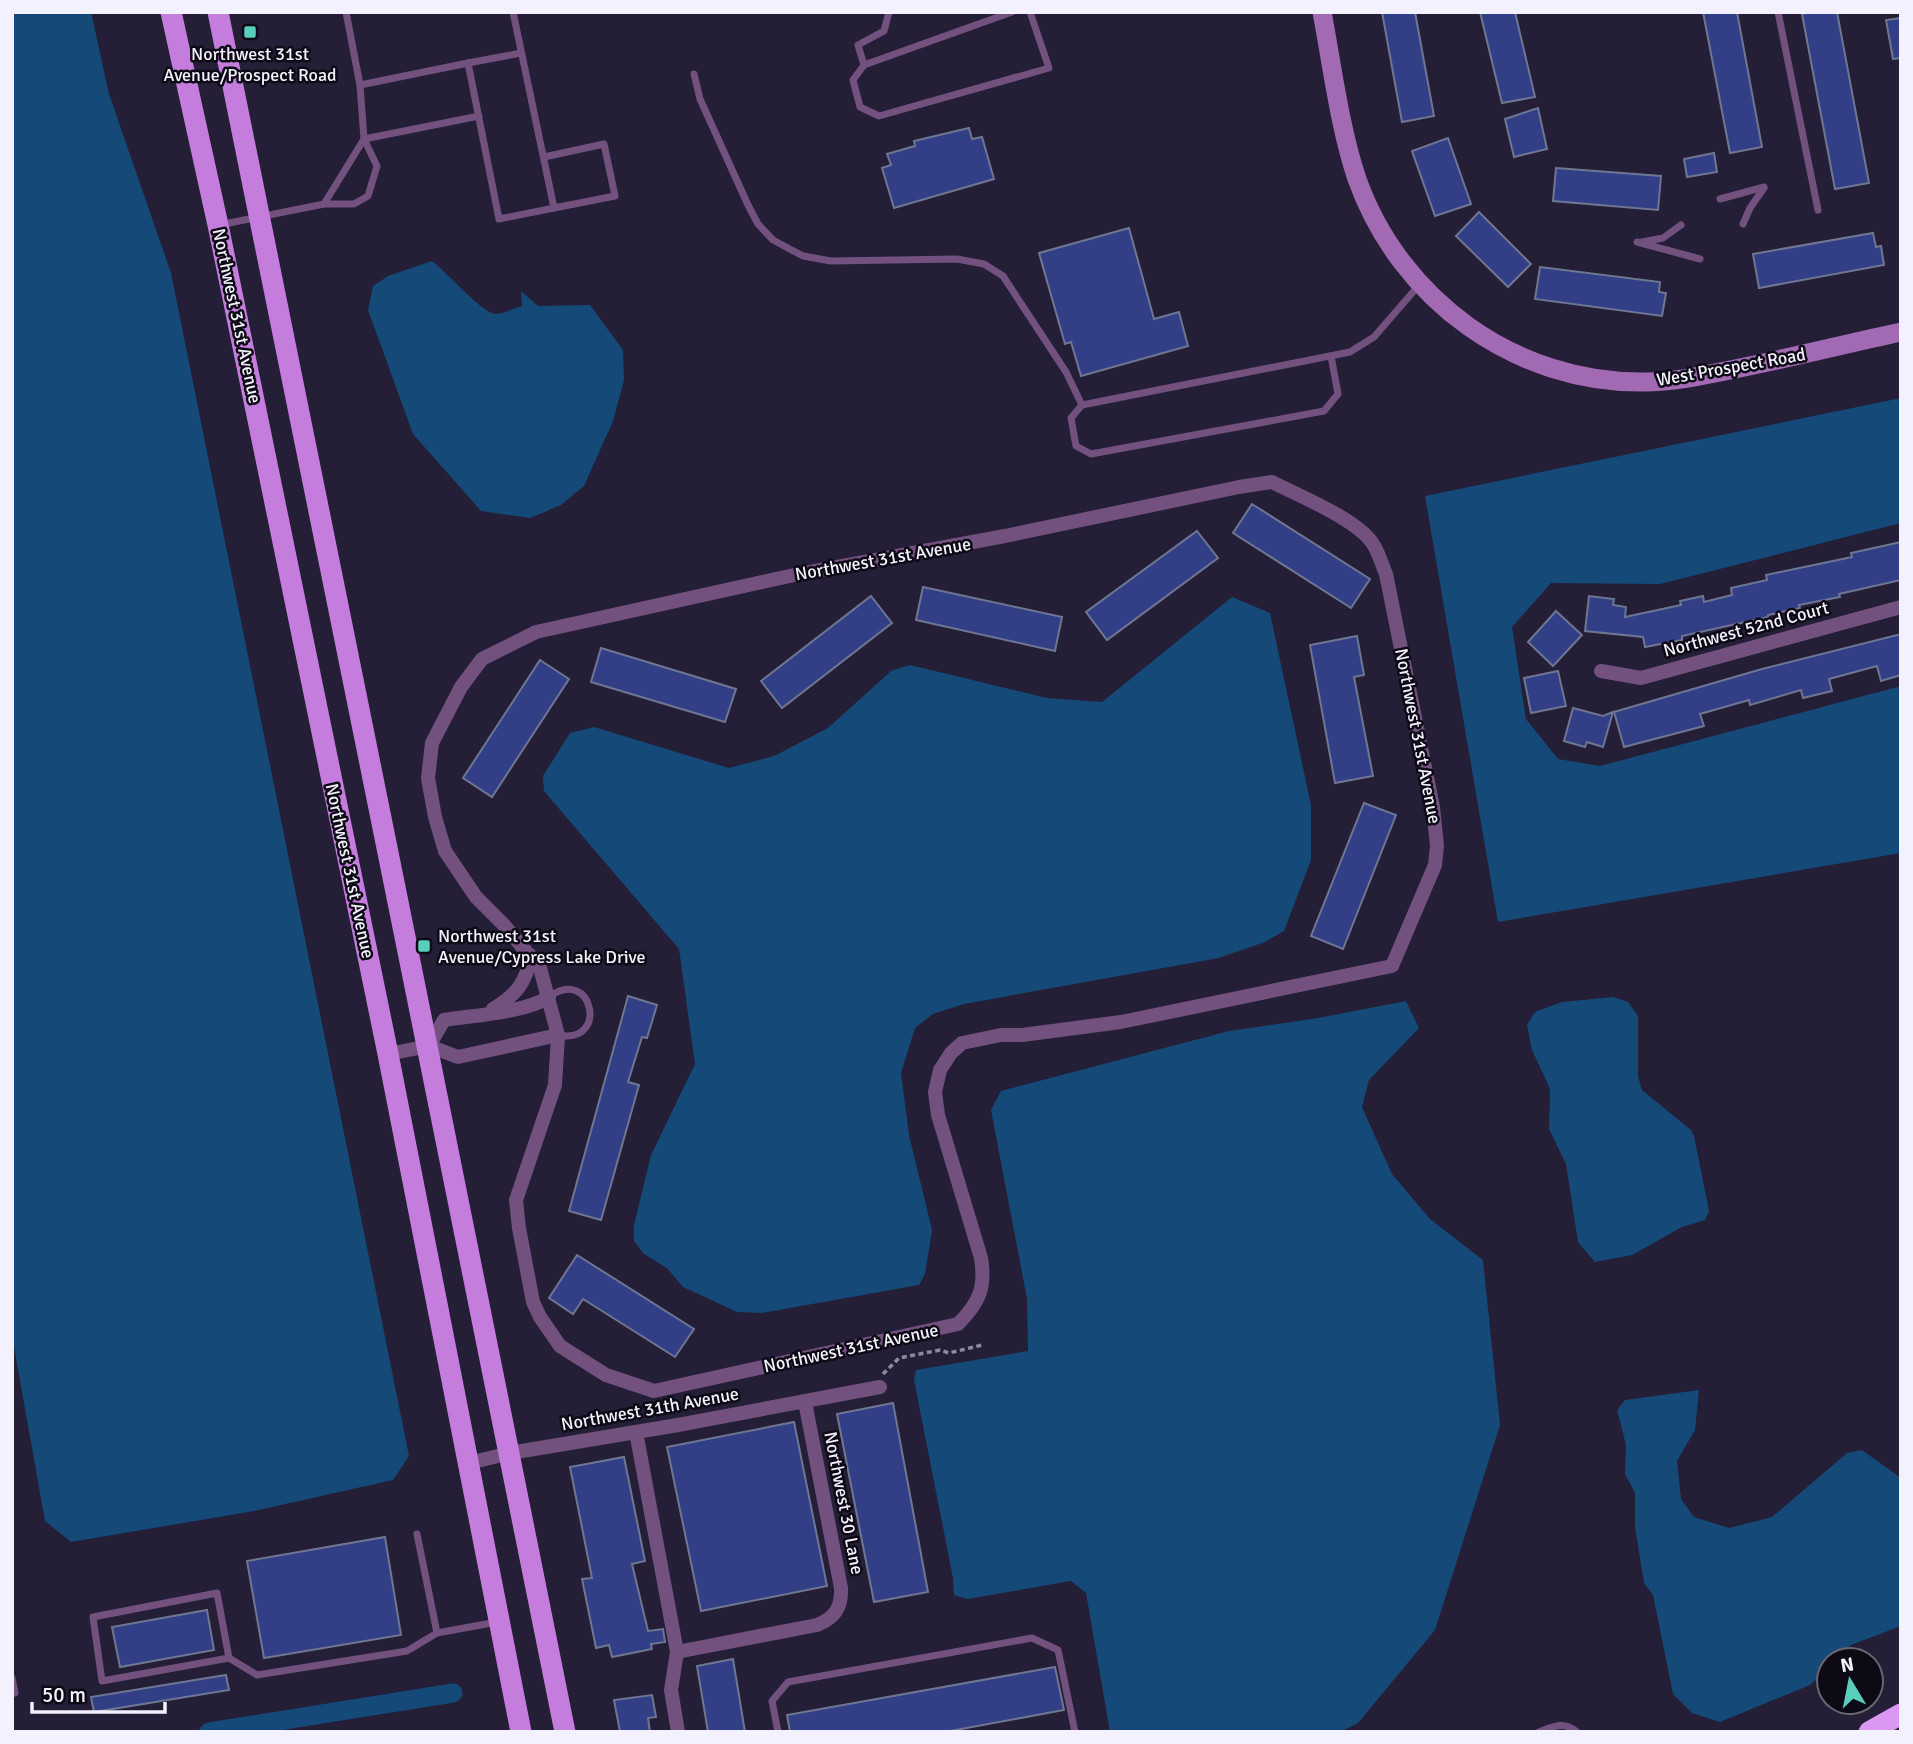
<svg xmlns="http://www.w3.org/2000/svg" width="1913" height="1744" font-family="Signika,sans-serif">
<style>
.water{fill:#154978}
.lines{fill:none;stroke-linecap:round;stroke-linejoin:round}
.canal{stroke:#154978;stroke-width:19}
.building{fill:#323f87;stroke:#6e7692;stroke-width:2}
.path{stroke:#8f8b9d;stroke-width:3.5;stroke-dasharray:5 3.5;stroke-linecap:butt}
.lane{stroke:#73517f;stroke-width:7}
.street{stroke:#73517f;stroke-width:14}
.secondary{stroke:#a16ab3;stroke-width:19}
.primary{stroke:#c47ddc;stroke-width:21}
.highway{stroke:#db98f3;stroke-width:21}
.poi-dot{fill:#5acebd;stroke:#0d0a15;stroke-width:2.5}
.labels{text-anchor:middle;stroke-width:5;stroke-linejoin:round;paint-order:stroke}
.poi-label{font-size:18px;fill:#f3f1fd;stroke:#0d0a15}
.street-label{font-size:18px;fill:#f3f1fd;stroke:#0d0a15}
</style>
<rect width="100%" height="100%" fill="#241e36"/>
<!-- water -->
<g class="water">
<path d="M12 12H91L109 94 171 273 409 1456 393 1480 254 1511 71 1542 45 1521 12 1336Z"/>
<path d="M432 261C447 272 481 312 495 314 503 314 514 308 522 306L521 291 538 306 590 305 623 350 624 380 613 421 584 486 561 505 530 518 481 511 413 434 368 310 373 286 388 276Z"/>
<path d="M1901 398V523L1660 584 1551 583 1512 627 1526 719 1558 759 1600 766 1901 686V853L1498 922 1425 496Z"/>
<path d="M1232 597 1270 613 1311 805V860L1284 931 1265 942 1219 958 964 1004 933 1014 915 1028 901 1073 909 1135 932 1230 925 1274 919 1285 762 1313 737 1312 683 1287 667 1268 644 1254 634 1241V1225L651 1155 695 1064 679 949 544 791 543 776 570 733 594 727 729 768 774 756 828 728 891 671 910 665 1047 698 1102 702Z"/>
<path d="M1613 997 1628 1002 1638 1016V1076L1642 1090 1691 1130 1694 1136 1709 1211 1705 1220 1682 1227 1632 1255 1595 1262 1578 1242 1566 1164 1549 1129 1550 1089 1532 1050 1527 1025 1535 1012 1562 1002Z"/>
<path d="M1406 1001 1419 1028 1369 1080 1362 1107 1392 1174 1430 1219 1483 1260 1500 1425 1435 1630 1358 1723 1340 1732H1110L1086 1593 1071 1581 968 1599 954 1595 953 1578 914 1380 916 1370 1028 1351 1027 1299 991 1110 1001 1091 1229 1031 1318 1018Z"/>
<path d="M1699 1390 1695 1430 1677 1461 1681 1499 1694 1517 1729 1528 1772 1517 1847 1453 1862 1450 1901 1478V1626L1851 1645 1836 1660H1829V1667L1810 1685 1720 1722 1692 1713 1673 1694 1653 1595 1644 1583 1635 1527V1493L1625 1474 1626 1445 1617 1410 1625 1400Z"/>
</g>
<g class="lines">
<!-- canal -->
<path class="canal" d="M209 1732 453 1693"/>
</g>
<!-- building -->
<g class="building">
<path d="M1382 12H1415L1434 116 1402 122Z"/>
<path d="M1480 12H1515L1535 97 1502 103Z"/>
<path d="M1703 12H1737L1762 147 1730 153Z"/>
<path d="M1813 12H1837L1869 183 1835 189 1802 14Z"/>
<path d="M1901 18V58L1893 59 1886 20Z"/>
<path d="M1538 108 1547 149 1514 157 1505 119Z"/>
<path d="M969 128 972 139 982 137 994 179 894 208 882 168 891 165 887 154 915 146 914 141Z"/>
<path d="M1448 138 1471 204 1435 216 1412 151Z"/>
<path d="M1714 153 1717 172 1687 177 1684 159Z"/>
<path d="M1556 168 1661 176 1658 210 1553 201Z"/>
<path d="M1479 212 1531 264 1508 287 1456 236Z"/>
<path d="M1129 228 1154 319 1179 312 1188 346 1081 376 1071 342 1065 344 1039 253Z"/>
<path d="M1873 233 1876 247 1881 246 1884 265 1759 288 1753 254Z"/>
<path d="M1540 267 1660 282 1659 292 1666 293 1662 316 1535 299Z"/>
<path d="M1252 504 1370 579 1351 608 1233 533Z"/>
<path d="M1197 531 1218 558 1107 640 1086 612Z"/>
<path d="M1901 542V580L1839 594 1840 597 1799 605 1800 608 1768 615V617L1682 636V640L1645 647 1643 637 1585 631 1589 596 1614 599 1613 605 1626 607 1625 617 1681 605 1680 601 1703 596 1704 602 1732 595 1731 588 1767 580 1766 575 1852 557 1851 553Z"/>
<path d="M923 587 1062 617 1055 651 916 620Z"/>
<path d="M871 596 892 623 782 708 761 681Z"/>
<path d="M1556 611 1582 635 1553 666 1528 642Z"/>
<path d="M1901 634V675L1881 681 1877 666 1829 679 1832 691 1803 698 1801 690 1750 705 1749 700 1700 714 1704 726 1624 747 1614 712 1762 669Z"/>
<path d="M1357 636 1364 675 1354 677 1373 776 1335 783 1310 645Z"/>
<path d="M601 648 736 689 725 722 591 682Z"/>
<path d="M540 660 569 679 492 797 463 778Z"/>
<path d="M1558 671 1566 706 1531 713 1524 678Z"/>
<path d="M1573 708 1603 716 1613 712 1603 747 1587 742 1585 747 1564 741Z"/>
<path d="M1364 803 1396 815 1343 949 1311 936Z"/>
<path d="M628 996 657 1005 647 1038 642 1037 628 1082 639 1085 601 1220 569 1211Z"/>
<path d="M577 1255 694 1329 675 1357 583 1299 573 1314 549 1298Z"/>
<path d="M893 1403 928 1592 874 1602 837 1414Z"/>
<path d="M794 1422 827 1586 701 1611 667 1447Z"/>
<path d="M624 1457 645 1561 632 1564 648 1631 663 1629 665 1642 651 1644 652 1649 612 1657 609 1645 596 1648 582 1579 592 1578 570 1467Z"/>
<path d="M385 1537 401 1635 264 1658 247 1561Z"/>
<path d="M207 1610 214 1650 120 1667 112 1627Z"/>
<path d="M733 1659 745 1732H708L697 1666Z"/>
<path d="M1055 1667 1064 1710 945 1732H790L787 1715Z"/>
<path d="M226 1675 229 1690 94 1712 91 1697Z"/>
<path d="M652 1695 656 1717 648 1718 650 1732H620L614 1700Z"/>
</g>
<g class="lines">
<!-- path -->
<path class="path" d="M883 1374 899 1358 940 1350 949 1353 982 1345"/>
<!-- lane -->
<g class="lane">
<path d="M889 12 884 31 858 45 864 65 1012 12"/>
<path d="M1778 12 1818 210"/>
<path d="M468 63 521 53"/>
<path d="M864 65 853 80 860 107 879 116 1049 68 1030 12"/>
<path d="M694 74 700 99 748 205 758 224 773 240 803 256 831 261 957 259 984 264 1003 276 1066 372 1082 405"/>
<path d="M360 85 468 63 499 219 554 208 513 12"/>
<path d="M544 157 604 144 615 196 554 208"/>
<path d="M1720 199 1764 187"/>
<path d="M324 204H354L368 196 377 166 364 139 479 116"/>
<path d="M1743 224 1750 208 1764 188"/>
<path d="M219 225 324 204 364 139 360 85 346 12"/>
<path d="M1637 242 1700 259"/>
<path d="M1642 242 1663 238 1681 225"/>
<path d="M1331 356 1338 394 1324 411 1091 454 1076 446 1071 418 1082 405 1350 352 1374 337 1419 285"/>
<path d="M549 997C593 965 609 1045 559 1035"/>
<path d="M417 1534 437 1633"/>
<path d="M229 1658 217 1593 93 1617 102 1681 229 1658 257 1675 407 1651 437 1633 497 1622"/>
<path d="M12 1678 15 1693H12"/>
<path d="M778 1732 772 1701 788 1682 1032 1638 1058 1650 1075 1732"/>
<path d="M1539 1732C1554 1726 1564 1721 1577 1732"/>
</g>
<!-- street -->
<g class="street">
<path d="M1272 482C1299 496 1357 519 1373 544 1379 553 1382 565 1386 574L1433 807 1437 846 1435 865 1392 966 1121 1022 1022 1035H1001L962 1043 951 1053 940 1070 935 1092 938 1115 981 1258C986 1288 979 1303 958 1324L654 1391 606 1375 560 1346 540 1317 533 1302 519 1228 516 1200 555 1085 558 1035 540 968 504 925 476 897 445 851 435 817 428 778 432 743 461 687 482 659 536 632 794 575 1005 536 1239 487Z"/>
<path d="M1601 671 1641 678 1901 607"/>
<path d="M493 1009C516 995 526 983 531 956"/>
<path d="M429 1046 444 1020C475 1015 524 1013 549 997"/>
<path d="M388 1054 429 1046 458 1057 558 1035"/>
<path d="M636 1432 677 1652 671 1690 678 1732"/>
<path d="M469 1463 510 1453 678 1425 880 1387"/>
<path d="M677 1652 817 1625C835 1618 842 1607 841 1588L805 1402"/>
</g>
<!-- secondary -->
<path class="secondary" d="M1322 12C1332 65 1340 129 1357 179 1400 300 1516 384 1645 382 1675 382 1705 375 1735 369 1790 358 1845 344 1901 332"/>
<!-- primary -->
<g class="primary">
<path d="M171 12 218 225 388 1054 521 1732"/>
<path d="M218 12C333 586 451 1158 565 1732"/>
</g>
<!-- highway -->
<path class="highway" d="M1869 1732 1901 1714"/>
</g>
<!-- markers -->
<g class="poi-dot">
<rect x="243" y="25" width="14" height="14" rx="3.5"/>
<rect x="417" y="939" width="14" height="14" rx="3.5"/>
</g>
<g class="labels">
<!-- poi labels -->
<g class="poi-label">
<text x="250" y="60">Northwest 31st<tspan x="250" dy="21">Avenue/Prospect Road</tspan></text>
<text x="438" y="942" text-anchor="start">Northwest 31st<tspan x="438" dy="21">Avenue/Cypress Lake Drive</tspan></text>
</g>
<!-- street labels -->
<g class="street-label">
<text transform="translate(237 316) rotate(78)" y="6">Northwest 31st Avenue</text>
<text transform="translate(1731 367) rotate(-10)" y="6">West Prospect Road</text>
<text transform="translate(883 559) rotate(-10)" y="6">Northwest 31st Avenue</text>
<text transform="translate(1746 629) rotate(-15)" y="6">Northwest 52nd Court</text>
<text transform="translate(1418 736) rotate(79)" y="6">Northwest 31st Avenue</text>
<text transform="translate(350 871) rotate(78)" y="6">Northwest 31st Avenue</text>
<text transform="translate(851 1348) rotate(-12)" y="6">Northwest 31st Avenue</text>
<text transform="translate(650 1409) rotate(-10)" y="6">Northwest 31th Avenue</text>
<text transform="translate(844 1503) rotate(79)" y="6">Northwest 30 Lane</text>
</g>
</g>
<!-- border -->
<rect width="1913" height="1744" fill="none" stroke="#f3f1fd" stroke-width="28"/>
<!-- north arrow -->
<g transform="translate(1850 1681) rotate(350)"><circle r="33" fill="#0d0a15" stroke="#696672" stroke-width="2"/>
<path d="M0-5L12 26L0 18L-12 26Z" fill="#5acebd"/>
<text y="-10" font-size="19" font-weight="bold" text-anchor="middle" fill="#f3f1fd">N</text>
</g>
<!-- scale -->
<path d="M32 1702v10h133v-10" fill="none" stroke="#f3f1fd" stroke-width="3.5"/>
<text x="42" y="1702" font-size="21" fill="#f3f1fd" stroke="#0d0a15" stroke-width="5" paint-order="stroke">50 m</text>
</svg>
